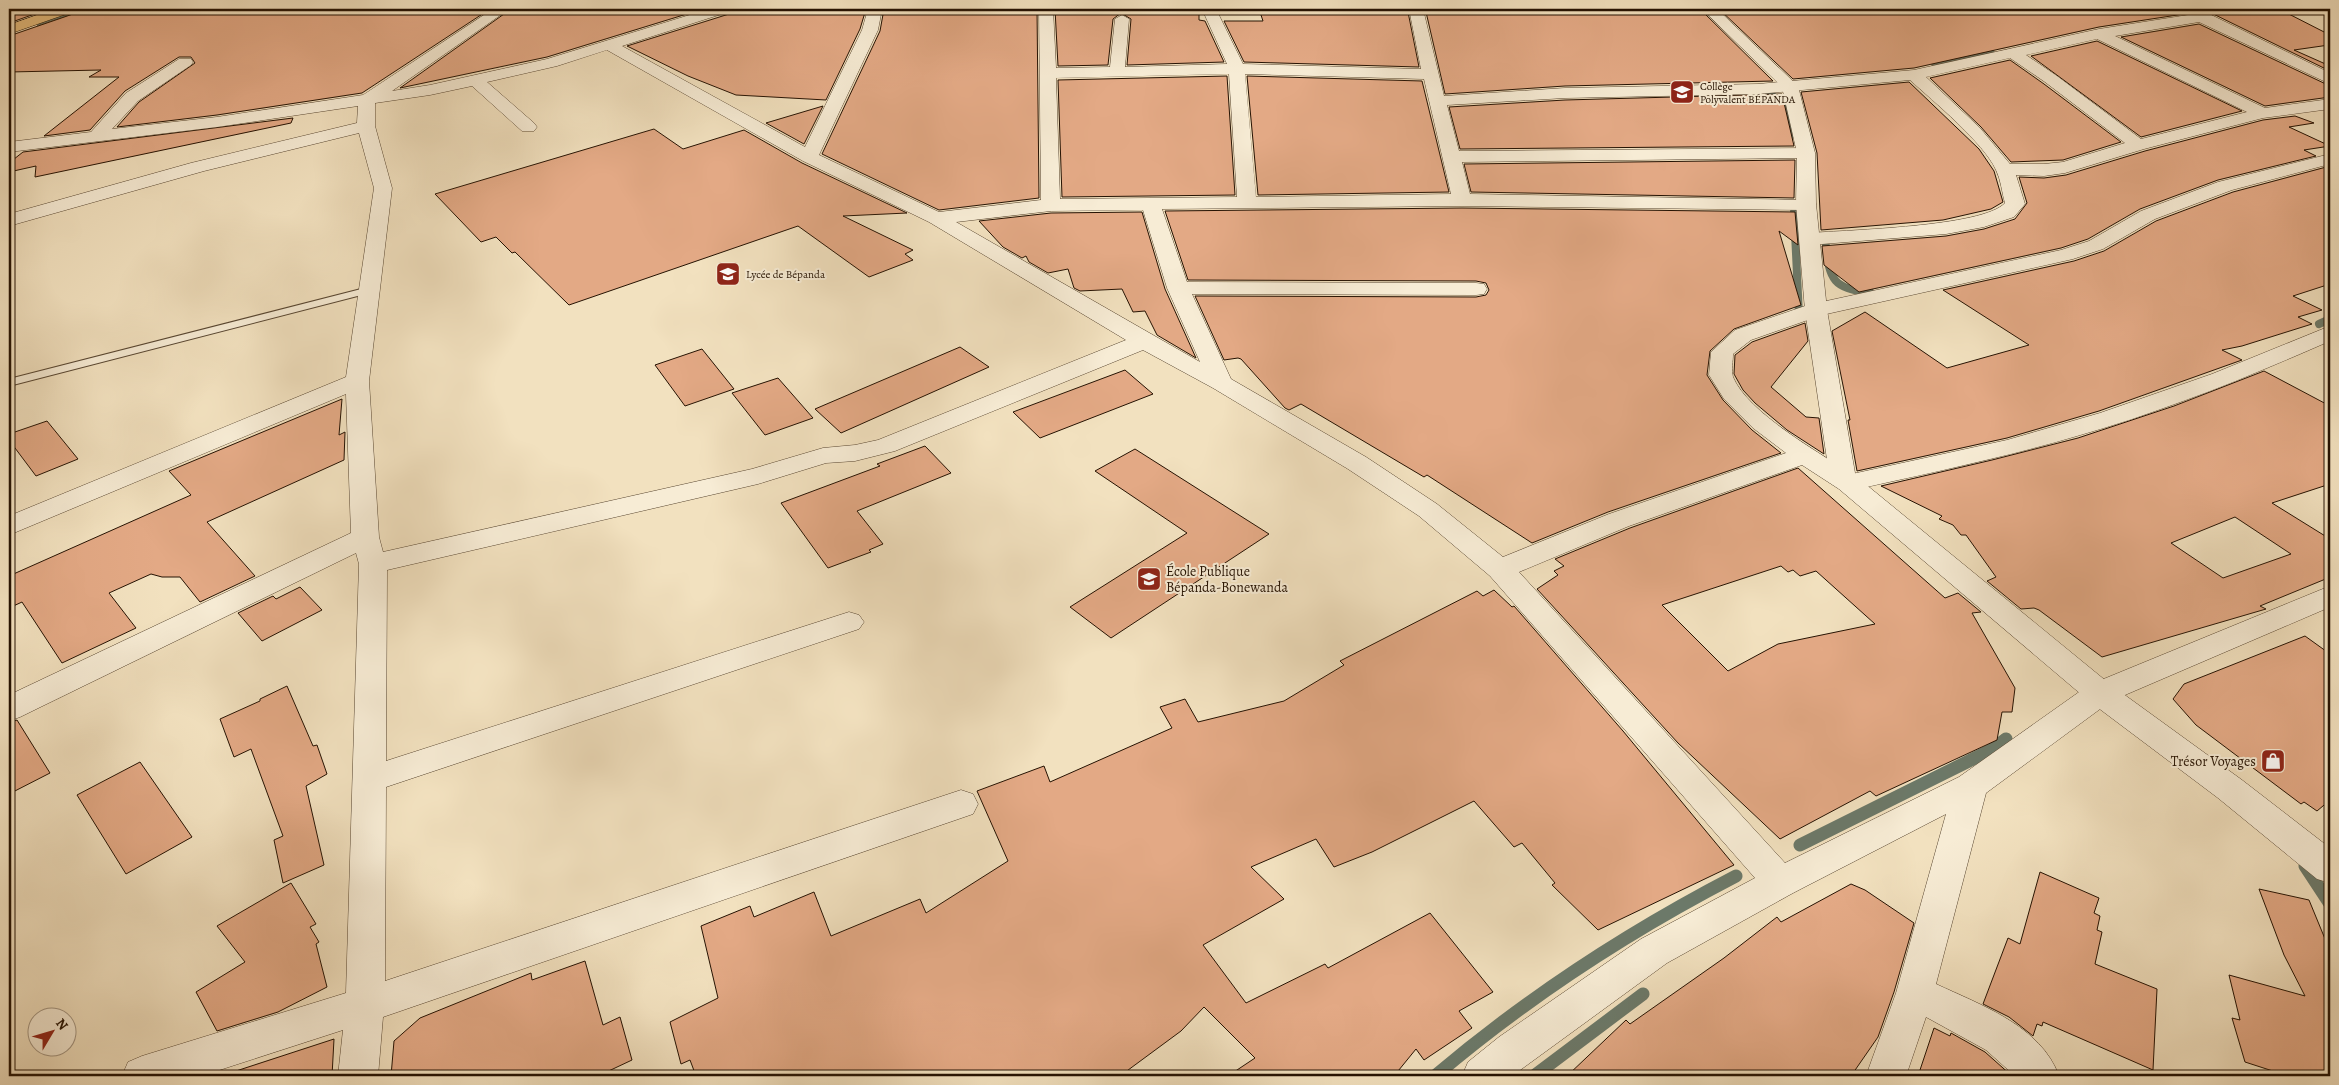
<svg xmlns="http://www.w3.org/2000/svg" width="2339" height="1085" font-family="Alegreya,serif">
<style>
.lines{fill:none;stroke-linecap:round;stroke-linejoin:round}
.stream-far2{stroke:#6c7969;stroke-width:6}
.stream-far1{stroke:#6c7969;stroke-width:8}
.stream{stroke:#6c7969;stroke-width:13}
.building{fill:#e3a985;stroke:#251202;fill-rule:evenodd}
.service-casing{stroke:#584631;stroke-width:2}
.minor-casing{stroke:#584631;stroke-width:1}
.tertiary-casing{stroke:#584631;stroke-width:1}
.primary-casing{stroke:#251202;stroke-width:1}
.service{fill:#f7ecd5;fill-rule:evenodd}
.minor{fill:#f7ecd5;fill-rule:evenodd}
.tertiary{fill:#f7ecd5;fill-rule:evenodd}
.primary{fill:#e9c080;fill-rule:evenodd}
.labels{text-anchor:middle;stroke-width:4;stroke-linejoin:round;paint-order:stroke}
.far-poi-label{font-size:11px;fill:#251202;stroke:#f7ecd5;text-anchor:start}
.poi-label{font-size:14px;fill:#251202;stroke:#f7ecd5;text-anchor:start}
</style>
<rect width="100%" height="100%" fill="#f2e1bf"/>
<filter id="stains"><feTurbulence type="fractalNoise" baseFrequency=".004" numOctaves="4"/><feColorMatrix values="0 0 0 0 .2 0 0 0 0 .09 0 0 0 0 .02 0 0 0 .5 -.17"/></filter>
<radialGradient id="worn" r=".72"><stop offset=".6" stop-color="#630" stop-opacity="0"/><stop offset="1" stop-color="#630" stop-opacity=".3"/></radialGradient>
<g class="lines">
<!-- stream-far2 -->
<g class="stream-far2">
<path d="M40 26 70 15"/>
<path d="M1934 64 1992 53"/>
<path d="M1768 94C1794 101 1790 117 1790 140"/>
</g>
<!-- stream-far1 -->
<g class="stream-far1">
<path d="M1794 212 1799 316"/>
<path d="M1826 246C1829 279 1834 290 1870 292"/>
<path d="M2319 324 2330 319"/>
</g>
<!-- stream -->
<g class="stream">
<path d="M1800 845 1993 749 2006 739"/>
<path d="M2305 866 2330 904"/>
<path d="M1435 1076C1528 997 1628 932 1736 876"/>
<path d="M1534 1076 1643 994"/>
</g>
</g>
<!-- building -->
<g class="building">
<path d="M9 9H49L9 23Z"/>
<path d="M76 9H490L362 93 217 115 117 127 139 102 195 63 191 57H179L125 91 90 130 44 136 119 77H89L101 70 9 72V36L73 14Z"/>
<path d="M511 9H703L547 57 400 88Z"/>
<path d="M732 9H866L860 29 826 100 736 95 688 76 627 46 729 14Z"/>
<path d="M884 9H1037L1039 198 939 210 822 154 880 31Z"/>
<path d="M1055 9H1199V20L1205 21 1224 62 1127 65 1131 19 1121 13 1113 19 1108 65 1058 66Z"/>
<path d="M1259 9H1402L1403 11 1408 12 1419 67 1244 62 1224 21H1263Z"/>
<path d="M1510 9H1700L1773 81 1565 86 1445 94 1426 12 1517 14Z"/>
<path d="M1719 9H2181L2184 14 2099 27 1914 68 1793 79Z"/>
<path d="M2203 9H2279L2330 35V44H2327L2329 45 2294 50 2330 66V71Z"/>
<path d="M2199 24 2330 86V97L2265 106 2121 37Z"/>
<path d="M2097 41 2242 111 2141 137 2031 56Z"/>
<path d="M2010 60 2044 84 2121 142 2063 160 2011 162 1981 127 1930 78Z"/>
<path d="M1227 76 1235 195 1062 197 1058 80Z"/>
<path d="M1247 76 1422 81 1449 192 1258 195Z"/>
<path d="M1909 82 1979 149 1994 171 2003 202 1991 209 1943 220 1821 230 1817 153 1801 92Z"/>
<path d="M1782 94 1794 146 1460 149 1449 107 1565 100Z"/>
<path d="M823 106 804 144 766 123Z"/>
<path d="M2295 116 2314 123 2289 127 2330 146 2304 150 2316 156 2218 180 2140 209 2088 239 2061 248 1859 292 1824 265 1822 246 1946 236 1984 229 2015 219 2027 203 2019 177 2044 178 2066 175 2145 151 2263 120Z"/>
<path d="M293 118 291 123 35 177 36 166 9 172V163L23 152Z"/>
<path d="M654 129 683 149 744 130 802 163 907 213 843 216 913 250 905 254 913 260 869 277 798 226 569 305 515 252 512 253 496 237 481 242 435 194Z"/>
<path d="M1795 160 1794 198 1471 192 1464 164Z"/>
<path d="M2330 166V284L2293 296 2322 310 2298 317 2312 324 2242 346 2222 350 2242 360 2099 411 2007 438 1857 471 1848 420H1850L1832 331 1865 312 1947 368 2029 345 1943 290 2074 261 2104 251 2156 221 2233 192Z"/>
<path d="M1462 208 1795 212 1798 245 1779 231 1801 305 1734 329 1710 351 1707 375 1723 400 1752 430 1781 453 1608 512 1532 543 1427 475 1424 477 1301 404 1289 410 1285 408 1241 359 1238 358 1224 360 1195 296 1476 297 1486 295 1489 290 1486 283 1476 281 1188 280 1165 211Z"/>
<path d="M1142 212 1165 289 1196 358 1157 335 1145 311 1133 312 1122 289 1080 291 1074 288 1068 269 1048 273 1029 262 1026 256 1022 258 1003 247 979 221 1051 213Z"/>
<path d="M1805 323 1808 341 1771 387 1806 417 1819 418 1824 454 1787 430 1755 403 1743 390 1734 374 1735 355 1752 342Z"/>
<path d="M960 347 989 367 841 433 815 409Z"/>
<path d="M702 349 734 389 685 406 655 365Z"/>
<path d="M1125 370 1153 394 1040 438 1013 412Z"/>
<path d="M2264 371 2330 406V484L2272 503 2330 539V580L2328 578 2260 606 2266 609 2102 657 2039 610 2034 608 2021 609 1987 581 1996 577 1966 535H1961L1953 525 1939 519 1942 516 1881 486 1992 460 2078 438 2174 406ZM2235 517 2291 554 2223 578 2171 543Z"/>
<path d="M778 378 813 418 765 435 732 393Z"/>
<path d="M342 399 339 435 345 432 344 460 207 522 255 576 200 602 180 577H162L151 574 109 593 136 628 62 663 22 602 9 608V576L191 495 169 471Z"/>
<path d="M47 421 78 459 36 476 9 440V434Z"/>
<path d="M925 446 951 473 857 511 883 544 869 550 871 552 828 568 781 503 880 466 877 464Z"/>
<path d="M1135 449 1269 534 1111 638 1070 607 1187 533 1095 471Z"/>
<path d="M1798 468 1945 598 1958 593 1981 612 1972 613 2015 688 2012 712H2002L1997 740 1876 796 1870 791 1780 839 1678 743 1537 589 1558 575 1554 571 1564 566 1555 559 1630 528ZM1781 566 1788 572 1793 570 1800 576 1816 571 1875 624 1778 644 1728 671 1662 605Z"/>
<path d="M300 587 322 610 262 641 238 613 273 596 276 599Z"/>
<path d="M1494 590 1512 607 1514 606 1623 731 1734 865 1598 930 1552 885 1555 883 1522 843 1514 847 1474 801 1372 852 1334 867 1316 839 1251 867 1284 899 1203 945 1246 1003 1325 964 1328 968 1430 913 1493 992 1459 1011 1472 1028 1424 1060 1416 1049 1394 1076H1228L1255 1058 1204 1007 1181 1031 1120 1076H696L690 1060 681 1064 670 1022 718 998 701 926 750 906 754 917 814 892 831 936 920 899 926 913 1008 861 977 791 1044 766 1050 782 1172 728 1160 707 1185 699 1198 722 1284 701 1344 665 1340 661 1477 591 1483 596Z"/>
<path d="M2305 636 2330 654V800L2317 811 2304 802 2301 804 2196 725 2173 699 2184 684Z"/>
<path d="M287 686 313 746 317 745 327 774 306 786 324 865 283 883 274 840 283 836 251 749 234 757 220 719 260 701V699Z"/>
<path d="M17 720 50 773 9 794V723Z"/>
<path d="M140 762 192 837 126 874 77 795Z"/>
<path d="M2040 872 2099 898 2094 913 2100 916 2097 930 2102 932 2095 964 2157 989 2153 1070 2043 1022 2042 1026 2037 1024 2033 1036 2009 1017 1983 1004 2008 938 2020 944Z"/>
<path d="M291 883 316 924 310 927 319 942 316 944 327 987 278 1012 217 1031 196 992 245 962 217 926Z"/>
<path d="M1851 884 1865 890 1914 923 1894 992 1878 1037 1851 1076H1567L1626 1020 1630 1024 1724 958 1777 917 1781 922Z"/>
<path d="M2259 889 2309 900 2330 951V1076H2281L2279 1073 2245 1062 2232 1018 2240 1020 2229 975 2305 996 2284 955Z"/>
<path d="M585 961 603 1025 620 1017 632 1060 598 1076H391L394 1041 420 1018 531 973 532 980Z"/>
<path d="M1934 1028 1950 1036 1951 1033 1985 1052 2012 1076H1918Z"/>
<path d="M334 1039 332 1076H237L236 1071Z"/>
</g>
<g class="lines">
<defs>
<path id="service" d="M369 287 373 288V292L9 386V379Z"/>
<path id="minor" d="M493 9H509L392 91 430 85 547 59 709 9H730L728 12 622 46 805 147 862 30 868 9H882L878 30 819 155 939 212 1041 200 1039 9H1053L1056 68 1110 67 1115 19 1122 15 1129 19 1125 67 1227 64 1202 9H1216L1243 64 1421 69 1409 9H1423L1444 96 1565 88 1758 84 1914 70 2099 29 2188 15 2183 9H2199L2330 73V84L2199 22 2115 36 2265 108 2330 99V109L2263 118 2144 149 2065 173 2044 176 2016 175 2025 204 2014 217 1984 227 1946 234 1810 245 1803 243 1800 239 1803 235 1810 233C1847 230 1983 227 2005 203 2002 193 2001 180 1996 170 1984 143 1933 101 1910 80L1758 94 1565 98 1447 105 1459 151 1806 148 1812 149 1815 153 1812 157 1806 158 1462 162 1470 194 1813 200 1816 204 1813 208 1806 210 1462 206 1162 209 1187 282 1476 283 1484 284 1487 289 1484 294 1476 295 1192 294 1231 379 1366 457 1437 504 1503 557 1609 514 1786 453 1753 428 1724 399 1709 375 1711 352 1735 330 1808 305 2061 250 2089 241 2141 211 2218 182 2330 154V164L2232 190 2155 219 2103 249 2073 259 1822 315 1751 340 1733 354C1733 361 1731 370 1733 377 1748 413 1820 453 1852 474L2007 440 2100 413 2212 374 2330 326V341C2248 377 2164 411 2077 436 2002 458 1925 474 1848 491L1839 489 1802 465 1629 526 1519 572 1785 863 1959 777 2089 685 2330 586V607L2111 701 1986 793 1936 984C1981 1005 2041 1026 2059 1076H2015L1986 1050 1926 1017 1906 1076H1866L1896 993 1946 814 1793 893 1667 963 1512 1076H1462L1468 1062 1499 1037 1641 939 1755 878 1490 576 1419 516 1348 469 1213 388 1143 350 895 451 855 461 826 463 758 484 387 570 386 761 849 612 859 615 864 622 859 629 386 787 385 981 961 790 973 794 978 804 973 814 383 1017 378 1076H338L343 1030 201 1076H122L128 1062 142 1056 346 993 359 564 356 553 20 717 9 721V695L351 533 346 394 9 535V516L346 377 374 188 359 133 204 171 9 226V214L191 163 357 123 358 106 217 127 9 152V142L91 132 126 93 179 59H191L193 62 191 65 138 101 112 129 217 117 363 95ZM2097 39 2247 112 2141 139 2057 76 2026 55ZM607 50 803 161 929 222 1126 340 878 440 855 445 823 448 752 469 383 552 379 537 369 381 392 188 375 126V103L430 95 472 86 522 131H534L537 127 534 123 487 82 557 66ZM2010 58 2045 82 2125 143 2063 162 2044 164H2010L1980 128 1926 77ZM1229 74 1237 197 1060 199 1056 78ZM1245 74 1424 79 1451 194 1256 197ZM1143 210 1167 288 1200 362 956 222 1051 211Z"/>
<path id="tertiary" d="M1702 9H1717L1798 86 1815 153 1816 204 1827 310 1855 473 1858 478 2111 685 2242 780 2330 848V883L2317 879 2218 798 2089 701 1839 489 1829 473 1805 310 1796 204 1797 153 1782 87Z"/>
<path id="primary" d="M54 9H74L72 12 9 34V25Z"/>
</defs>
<!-- service casing -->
<use href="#service" class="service-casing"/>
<!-- minor casing -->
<use href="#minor" class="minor-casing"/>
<!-- tertiary casing -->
<use href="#tertiary" class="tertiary-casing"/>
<!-- primary casing -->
<use href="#primary" class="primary-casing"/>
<!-- service -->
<use href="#service" class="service"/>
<!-- minor -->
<use href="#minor" class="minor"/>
<!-- tertiary -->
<use href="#tertiary" class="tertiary"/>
<!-- primary -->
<use href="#primary" class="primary"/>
</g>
<!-- icons -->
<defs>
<symbol id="school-square" viewBox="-11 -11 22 22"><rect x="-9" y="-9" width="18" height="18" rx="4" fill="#8f2418" stroke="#f7ecd5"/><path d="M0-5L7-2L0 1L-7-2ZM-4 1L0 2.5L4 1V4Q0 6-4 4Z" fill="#fff"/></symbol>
<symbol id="shop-square" viewBox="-11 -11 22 22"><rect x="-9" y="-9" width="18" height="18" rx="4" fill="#8f2418" stroke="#f7ecd5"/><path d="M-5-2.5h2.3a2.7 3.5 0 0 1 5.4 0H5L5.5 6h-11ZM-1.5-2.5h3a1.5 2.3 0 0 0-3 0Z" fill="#fff"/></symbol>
</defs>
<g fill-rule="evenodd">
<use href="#school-square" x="1668" y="78" width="28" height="28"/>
<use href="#school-square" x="714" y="260" width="28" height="28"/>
<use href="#school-square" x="1135" y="565" width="28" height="28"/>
<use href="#shop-square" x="2259" y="747" width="28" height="28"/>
</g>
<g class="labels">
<!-- far-poi labels -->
<g class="far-poi-label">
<text x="1700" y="90">Collège<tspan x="1700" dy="13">Polyvalent BÉPANDA</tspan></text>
<text x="746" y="278">Lycée de Bépanda</text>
</g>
<!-- poi labels -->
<g class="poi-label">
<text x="1166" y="576">École Publique<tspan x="1166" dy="16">Bépanda-Bonewanda</tspan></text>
<text x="2256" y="766" text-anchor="end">Trésor Voyages</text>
</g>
</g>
<!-- margin -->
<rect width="2339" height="1085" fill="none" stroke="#f2e1bf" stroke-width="30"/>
<rect x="10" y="10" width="2319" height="1065" fill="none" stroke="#251202" stroke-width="2.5"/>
<rect x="15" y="15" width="2309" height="1055" fill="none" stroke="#251202"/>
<!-- north arrow -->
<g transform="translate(52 1032) rotate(52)"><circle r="24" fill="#f7ecd5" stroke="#a39581"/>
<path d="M0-4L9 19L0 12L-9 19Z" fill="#8f2418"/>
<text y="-8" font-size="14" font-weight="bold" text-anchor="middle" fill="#251202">N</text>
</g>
<rect width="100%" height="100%" filter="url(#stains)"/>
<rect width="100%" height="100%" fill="url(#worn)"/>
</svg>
